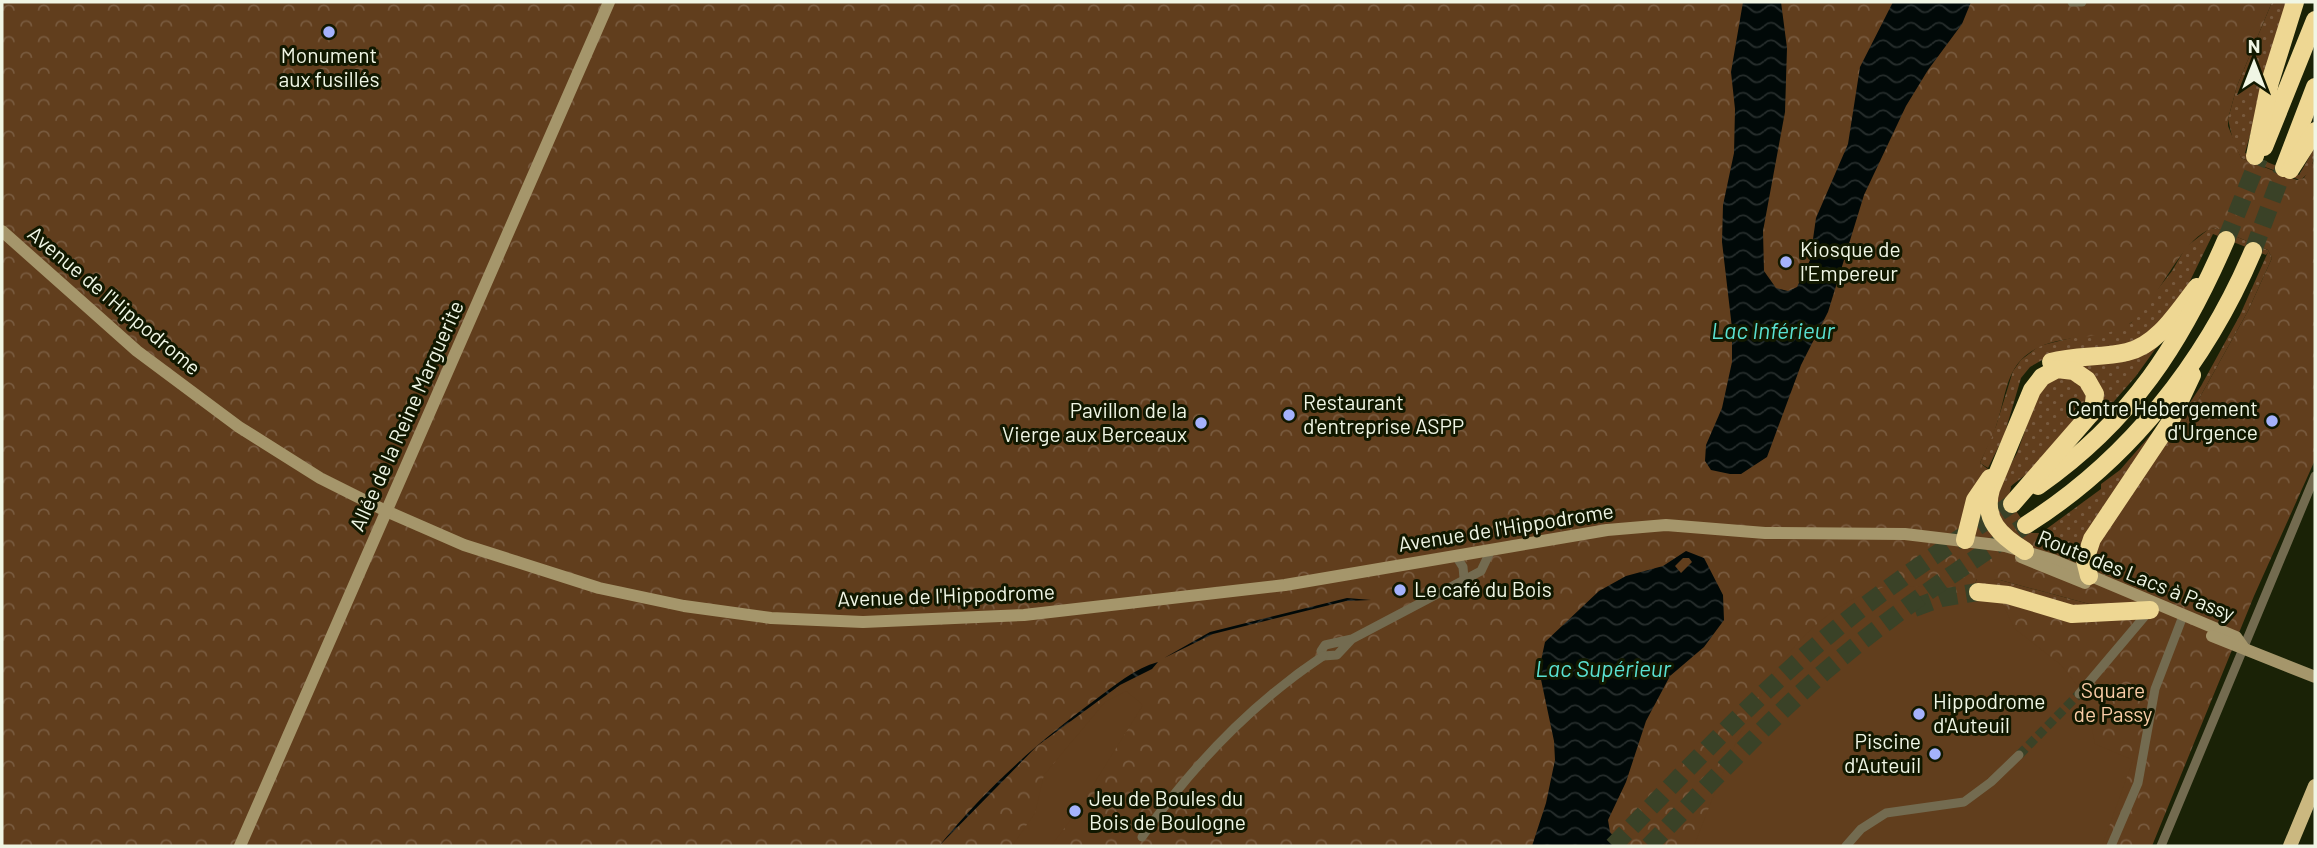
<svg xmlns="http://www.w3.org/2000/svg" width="2317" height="848" font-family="Barlow,sans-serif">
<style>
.grass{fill:url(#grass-dots)}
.forest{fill:url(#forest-crowns);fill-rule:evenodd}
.pitch{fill:#613e1d}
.water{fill:url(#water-waves);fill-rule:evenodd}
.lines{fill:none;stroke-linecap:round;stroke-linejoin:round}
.street-tunnel{stroke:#3a4227;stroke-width:9;stroke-dasharray:9 4.5;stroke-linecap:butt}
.highway-tunnel{stroke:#3a4227;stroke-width:18;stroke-dasharray:18 9;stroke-linecap:butt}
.street{stroke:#736b50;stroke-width:9}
.secondary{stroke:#a5966b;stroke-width:12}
.primary{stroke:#cbb880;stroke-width:14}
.highway{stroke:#eed793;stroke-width:18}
.poi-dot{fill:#a4b2fc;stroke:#111800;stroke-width:2.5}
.labels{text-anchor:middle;stroke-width:6;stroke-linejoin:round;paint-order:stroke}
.poi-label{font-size:21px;fill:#f0f6e5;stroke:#111800;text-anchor:start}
.street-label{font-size:21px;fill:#f0f6e5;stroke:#111800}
.park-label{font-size:21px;fill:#facca6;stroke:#111800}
.water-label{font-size:23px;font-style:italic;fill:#59e1d1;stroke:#111800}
</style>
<defs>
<pattern id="grass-dots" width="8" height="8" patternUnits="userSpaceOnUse" patternTransform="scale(1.75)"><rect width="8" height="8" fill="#613e1d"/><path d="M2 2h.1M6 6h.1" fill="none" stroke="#785a3e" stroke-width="1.8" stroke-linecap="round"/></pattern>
<pattern id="forest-crowns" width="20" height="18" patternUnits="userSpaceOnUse" patternTransform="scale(1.75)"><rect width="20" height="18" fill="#613e1d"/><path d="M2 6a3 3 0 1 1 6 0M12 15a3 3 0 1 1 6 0" fill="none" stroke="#785a3e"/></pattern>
<pattern id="water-waves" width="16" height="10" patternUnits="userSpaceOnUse" patternTransform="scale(1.75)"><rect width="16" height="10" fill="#010908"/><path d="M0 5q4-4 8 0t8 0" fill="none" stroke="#262d2c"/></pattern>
</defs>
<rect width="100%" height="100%" fill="#1a2206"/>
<!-- grass -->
<g class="grass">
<path d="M2272 2H2287L2245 153 2299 175 2315 147C2315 159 2311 174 2300 180L2241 158 2233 141 2228 119 2237 86Z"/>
<path d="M2216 228 2268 250 2272 258 2248 311 2186 422 2099 548 2092 550 2201 386 2240 315 2268 252 2266 255 2213 234 2188 285 2156 328 2127 346 2051 355 2030 367 2021 378 2004 436 1988 468 1980 463 1996 426 2013 371 2021 360 2039 346 2131 323 2172 271 2186 247 2209 229Z"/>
<path d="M2164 337 2136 376 2096 422 2098 414 2074 366Z"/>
<path d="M2064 374 2086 386 2090 406 2028 473 2011 486 2008 499 2031 533H2041L2101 489V484L2120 470 2160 424 2082 547 2035 542 1997 489 2017 453 2040 388Z"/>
<path d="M1987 578 2000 580 2093 605 2085 608 1969 597 1977 579Z"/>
</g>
<!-- forest -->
<path class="forest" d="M2 2H2272L2237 86 2228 119V126L2241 158 2297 180 2304 178 2315 159V460L2254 596 2152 846H2ZM2216 228 2268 250 2272 258 2248 311 2186 422 2095 551 2029 532 2008 499 2011 487 1980 463C1986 450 1993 437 1997 423 2004 403 2006 374 2022 359 2052 329 2100 345 2132 322 2158 302 2184 231 2216 228ZM1977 579 2000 580 2093 605 2048 615 1993 598 1969 597Z"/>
<!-- pitch -->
<g class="pitch">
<path d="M1892 585 1926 587 2002 602 2014 628 2061 665 2081 690 2086 699 2095 744 2133 760 2102 846H1694C1732 750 1776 612 1892 585Z"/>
<path d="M1126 691 1143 705 1075 814 1051 846H1012L1035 813 1044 775 1105 702Z"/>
</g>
<!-- water -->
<g class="water">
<path d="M1743 2H1781L1787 48 1785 112 1763 231 1764 271 1776 288 1788 291 1797 287 1810 260 1816 218 1848 144 1860 67 1893 2H1971L1962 24 1928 70 1906 106 1864 195 1828 312 1801 365 1767 457 1741 474H1730L1711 470 1705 461 1706 445 1722 408 1732 362V328L1722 242 1723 205 1734 153 1735 109 1731 72Z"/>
<path d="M1686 551 1704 558 1723 595 1724 620 1704 647 1670 676 1646 721 1626 782 1608 820 1610 832 1622 846H1532L1546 803 1555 760 1554 741 1539 670 1545 642 1599 591 1626 576 1663 566ZM1683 558H1689L1692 562 1681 573 1675 566Z"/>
<path d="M1347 598 1371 600 1346 601 1213 634 1164 658 1210 632Z"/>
<path d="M1158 662 1152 669 1120 685 1037 746 939 846C988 787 1033 746 1095 700 1114 686 1135 668 1158 662Z"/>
</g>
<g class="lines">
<!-- street-tunnel -->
<path class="street-tunnel" d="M2019 755 2079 694"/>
<!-- highway-tunnel -->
<g class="highway-tunnel">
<path d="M2226 240 2259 158"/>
<path d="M2253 251 2284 168"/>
<path d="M1914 608 1941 598 1978 592"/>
<path d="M1613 846C1683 774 1752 699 1830 634 1887 586 1949 545 2012 504"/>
<path d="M1649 846C1706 788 1762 727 1823 673 1887 618 1956 571 2026 525"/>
</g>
<!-- street -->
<g class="street">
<path d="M2072 2H2082"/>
<path d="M1456 556 1463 567 1464 578"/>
<path d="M1352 639 1337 655 1323 656 1321 651 1325 645 1352 639 1481 571 1491 550"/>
<path d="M2079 694 2150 610"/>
<path d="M1142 837C1192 766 1251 704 1323 656"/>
<path d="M1846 846 1861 829 1886 813 1964 802 1991 782 2019 755"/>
<path d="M2111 846 2138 783 2155 689 2183 616"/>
<path d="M2161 846 2315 476"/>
</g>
<!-- secondary -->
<g class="secondary">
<path d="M2 231 137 351 239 427 320 478 386 511 464 545 599 588 684 606 771 618 863 622 1024 615 1285 585 1607 530 1666 525 1765 533 1905 534 2005 546 2053 560 2236 637 2243 647"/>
<path d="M2021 557 2085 583"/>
<path d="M2212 636 2315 677"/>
<path d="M240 846 609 2"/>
</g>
<!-- primary -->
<path class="primary" d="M2290 846 2315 786"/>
<!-- highway -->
<g class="highway">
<path d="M2264 147 2315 20"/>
<path d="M2255 156 2270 82 2295 2"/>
<path d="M2284 168 2315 87"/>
<path d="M2290 170 2315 131"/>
<path d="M2051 362C2075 355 2102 358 2127 352 2158 345 2178 311 2197 287"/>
<path d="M2038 486C2132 420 2181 344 2226 240"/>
<path d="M2012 504 2093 411 2095 394 2087 380 2074 371 2057 369 2042 377 2032 390 1991 489C1982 520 2001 536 2025 551"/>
<path d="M2026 525C2129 460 2206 362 2253 251"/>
<path d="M1965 540 1975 500 1990 478"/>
<path d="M2089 576 2085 560 2092 539 2169 424 2192 375"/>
<path d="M1978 592 2008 595 2072 614 2150 610"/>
</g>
</g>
<!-- markers -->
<g class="poi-dot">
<circle cx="329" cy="32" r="7"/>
<circle cx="1786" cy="262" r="7"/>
<circle cx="1289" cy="415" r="7"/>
<circle cx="2272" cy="421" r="7"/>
<circle cx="1201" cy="423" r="7"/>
<circle cx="1400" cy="590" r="7"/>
<circle cx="1919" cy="714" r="7"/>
<circle cx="1935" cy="754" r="7"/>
<circle cx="1075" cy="811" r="7"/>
</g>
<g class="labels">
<!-- poi labels -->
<g class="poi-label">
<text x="329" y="63" text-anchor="middle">Monument<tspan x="329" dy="24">aux fusillés</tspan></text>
<text x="1800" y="257">Kiosque de<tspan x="1800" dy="24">l'Empereur</tspan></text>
<text x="1303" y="410">Restaurant<tspan x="1303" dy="24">d'entreprise ASPP</tspan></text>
<text x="2258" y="416" text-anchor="end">Centre Hebergement<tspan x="2258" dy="24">d'Urgence</tspan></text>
<text x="1187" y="418" text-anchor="end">Pavillon de la<tspan x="1187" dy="24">Vierge aux Berceaux</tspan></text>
<text x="1414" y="597">Le café du Bois</text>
<text x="1933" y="709">Hippodrome<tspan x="1933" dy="24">d'Auteuil</tspan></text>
<text x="1921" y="749" text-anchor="end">Piscine<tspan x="1921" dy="24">d'Auteuil</tspan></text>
<text x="1089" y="806">Jeu de Boules du<tspan x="1089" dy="24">Bois de Boulogne</tspan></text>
</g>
<!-- street labels -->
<g class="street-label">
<text transform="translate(114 301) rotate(40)" y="7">Avenue de l'Hippodrome</text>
<text transform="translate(407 416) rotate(-66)" y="7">Allée de la Reine Marguerite</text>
<text transform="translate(1506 528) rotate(-9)" y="7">Avenue de l'Hippodrome</text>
<text transform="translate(2136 576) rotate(22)" y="7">Route des Lacs à Passy</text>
<text transform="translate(946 596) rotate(-2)" y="7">Avenue de l'Hippodrome</text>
</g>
<!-- park labels -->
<g class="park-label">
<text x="2113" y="698">Square<tspan x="2113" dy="24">de Passy</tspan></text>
</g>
<!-- water labels -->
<g class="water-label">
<text x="1773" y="339">Lac Inférieur</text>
<text x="1603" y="677">Lac Supérieur</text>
</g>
</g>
<!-- border -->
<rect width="2317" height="848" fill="none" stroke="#f0f6e5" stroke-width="7"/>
<!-- north arrow -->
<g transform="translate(2254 63)" stroke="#111800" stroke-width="5" paint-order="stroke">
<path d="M0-5L12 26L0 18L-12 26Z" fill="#f0f6e5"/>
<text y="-10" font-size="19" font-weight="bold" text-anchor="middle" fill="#f0f6e5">N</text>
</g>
</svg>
